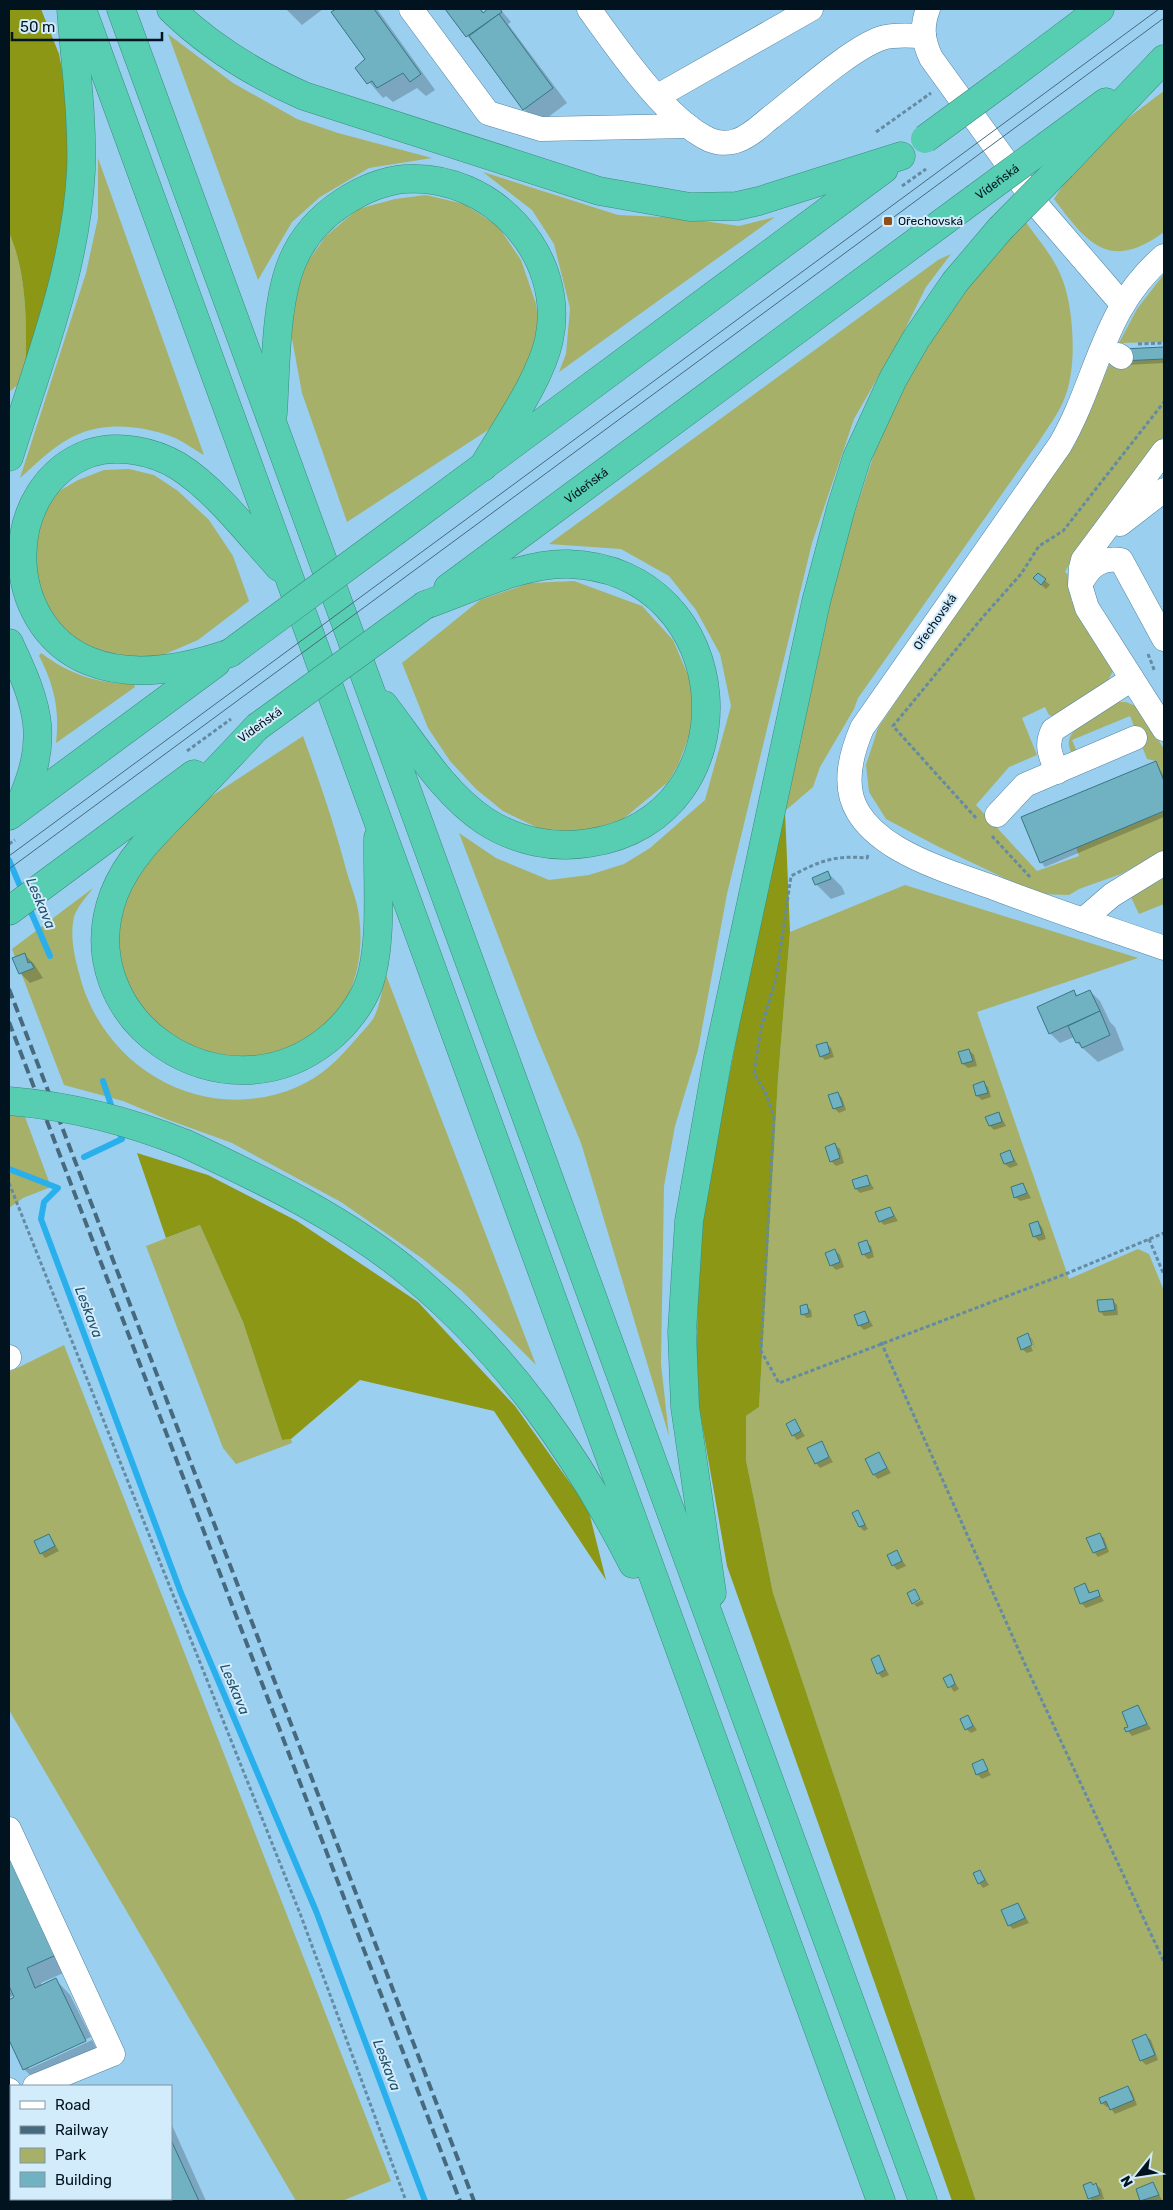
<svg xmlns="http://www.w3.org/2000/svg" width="1173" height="2210" font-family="Rubik,sans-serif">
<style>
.green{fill:#a6b069}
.forest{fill:#8b9715}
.shadow{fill:#0003}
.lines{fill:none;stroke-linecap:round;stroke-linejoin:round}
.stream{stroke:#2aafed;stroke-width:6}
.building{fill:#71b2c2;stroke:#367786}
.minor-casing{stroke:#5183a0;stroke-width:25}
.highway-casing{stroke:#398c7e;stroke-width:29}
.path{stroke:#638ba3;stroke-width:3;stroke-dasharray:4 2.5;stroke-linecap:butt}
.minor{stroke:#fff;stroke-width:24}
.highway{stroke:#57cdb2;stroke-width:28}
.tram{stroke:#47697d;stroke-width:1}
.rail{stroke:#47697d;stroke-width:4;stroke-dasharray:10 5;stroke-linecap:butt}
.highway-bridge-casing{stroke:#398c7e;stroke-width:29;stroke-linecap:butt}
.highway-bridge{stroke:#57cdb2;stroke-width:28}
.poi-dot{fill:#8f4f1a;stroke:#d3ecfc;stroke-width:2}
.labels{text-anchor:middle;stroke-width:4;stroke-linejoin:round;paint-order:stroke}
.street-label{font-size:12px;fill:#01131e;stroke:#d3ecfc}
.poi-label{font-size:12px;fill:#01131e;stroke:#d3ecfc;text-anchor:start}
.water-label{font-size:14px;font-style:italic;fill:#1f506a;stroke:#d3ecfc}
</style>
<rect width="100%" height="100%" fill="#9bcfef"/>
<!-- green -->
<g class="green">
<path d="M168 34 233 83 297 119 338 133 432 158 369 168 320 197 292 222 258 280Z"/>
<path d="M1164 91V232C1109 272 1088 244 1054 199 1084 151 1119 124 1164 91Z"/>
<path d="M98 158 204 455C193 449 182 440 170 436 141 426 108 422 79 434 56 443 38 462 20 478L86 273 98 218Z"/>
<path d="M483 172 618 215 683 218 739 226 775 217 559 372 566 354 570 308 554 244 532 210Z"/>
<path d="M426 195 464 204 498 226 521 260 536 304 540 336 510 402 488 430 347 522 302 393 290 328 293 282 326 236 358 209 395 199Z"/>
<path d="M1024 220C1038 239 1055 258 1063 281 1074 311 1077 367 1065 397 1059 413 1048 427 1040 440L858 698 854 709 820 767 813 787 785 811 826 600 884 424 915 363 986 259Z"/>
<path d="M9 233C28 274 27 333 25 379L9 392Z"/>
<path d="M951 254 926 287 902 335 854 419 812 543 727 894 698 1050 675 1126 664 1186 661 1364 669 1436 581 1143 536 1035 459 833 496 858 549 880 589 875 624 864 650 848 705 800 731 706 720 654 696 610 669 576 621 549 549 544 938 260Z"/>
<path d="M1164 274V342L1119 343 1137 309Z"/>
<path d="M1164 359V436L1077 550 1065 572 1069 575 1071 600 1113 671 1105 686 1055 717 1049 715 1045 707 1022 718 1037 755 1009 767 976 805 1037 871 1079 856 1076 847 1164 811V850L1121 874 1079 889 1069 895 1038 894 939 847 886 819 869 792 866 765 878 728 993 558 1074 446 1111 361Z"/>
<path d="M129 469 154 475 178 491 209 520 233 556 249 601 198 640 163 655 130 661 73 647 27 573 29 543 54 494 78 480 104 470Z"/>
<path d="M574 581 642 606 673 640 694 689 692 728 678 765 668 782 623 819 596 828 567 832 540 829 503 811 476 789 450 761 428 728 402 663 480 600 530 583Z"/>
<path d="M41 653C69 674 98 684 134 684L135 687 56 743C60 711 54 684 39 656Z"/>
<path d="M1117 702H1126L1138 707 1164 749V781L1156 761 1147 759 1130 716 1072 740 1078 754 1073 755C1055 730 1100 713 1117 702Z"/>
<path d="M303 736C319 780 334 823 346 869 350 884 357 900 359 916 366 965 349 1019 303 1043 284 1054 260 1059 239 1067L161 1036 125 988 114 924 133 875 192 809Z"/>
<path d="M1164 878V904L1139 914 1131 897Z"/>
<path d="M905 885 1138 958 977 1012 1069 1279 1138 1249 1149 1254 1164 1291V2201H976L773 1593 746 1460V1416L759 1407 778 1079 790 932Z"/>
<path d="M93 888C87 896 77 907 74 917 69 940 76 962 82 984 111 1074 208 1125 297 1087 321 1077 340 1058 356 1039 361 1033 368 1026 373 1019 380 1007 382 989 386 975L536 1365 462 1291 423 1259 341 1202 232 1143 166 1119 123 1101 64 1085 12 949Z"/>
<path d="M9 1115 25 1117 51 1187 23 1198 9 1208Z"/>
<path d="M200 1225 243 1322 282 1440 291 1439 292 1443 236 1464 223 1448 146 1246Z"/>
<path d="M64 1345 391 2181 342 2201H296L9 1710V1372Z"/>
</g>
<!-- forest -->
<g class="forest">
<path d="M9 9H41L59 54 69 104 73 146 65 226 25 379C27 333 28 274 9 233Z"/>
<path d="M785 811 790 932 778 1079 759 1407 746 1416V1460L773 1593 976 2201H952L727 1566 696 1390 699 1231 755 943Z"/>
<path d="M137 1153 208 1175 297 1221 418 1302 515 1406 588 1508 606 1580 494 1411 360 1380 291 1439 282 1440 243 1322 200 1225 166 1238Z"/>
</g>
<!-- shadow -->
<g class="shadow">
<path d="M286 9H323L302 25Z"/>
<path d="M338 9H377L435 90 426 96 417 88 393 102 386 96 383 98 357 68 367 59 333 12Z"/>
<path d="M447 9H481L484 13 490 9H500L511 22 508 24 567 103 539 124 524 109Z"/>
<path d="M1164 348V363L1126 365 1123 350Z"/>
<path d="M1038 574 1050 585 1046 589 1039 583Z"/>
<path d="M1156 762 1164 777V817L1045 867 1041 862Z"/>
<path d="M827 872 842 887 845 894 831 899 816 884Z"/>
<path d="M24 954 34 964 43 978 30 983 20 973Z"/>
<path d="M1090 991 1100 1001 1110 1022 1115 1027 1124 1050 1098 1062 1077 1043 1074 1037 1060 1043 1050 1033 1074 992 1078 996Z"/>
<path d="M826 1043 831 1048 834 1057 825 1060 821 1056Z"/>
<path d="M969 1050 974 1055 977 1066 968 1068 963 1064 960 1053Z"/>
<path d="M984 1083 988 1087 991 1097 982 1100 977 1096Z"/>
<path d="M838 1093 842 1098 846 1110 839 1113 834 1108Z"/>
<path d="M999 1113 1006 1126 994 1130 990 1126Z"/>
<path d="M835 1145 840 1149 844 1163 836 1166 831 1161Z"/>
<path d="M1010 1152 1018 1165 1010 1168 1005 1164Z"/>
<path d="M867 1177 874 1189 860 1193 856 1189Z"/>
<path d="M1023 1184 1031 1198 1020 1201 1015 1197Z"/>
<path d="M890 1208 898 1221 884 1225 880 1221Z"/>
<path d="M1038 1222 1042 1227 1046 1239 1039 1241 1034 1236Z"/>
<path d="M866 1242 871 1246 874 1257 868 1259 864 1255 860 1244Z"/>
<path d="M835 1250 840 1255 844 1267 836 1270 831 1265Z"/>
<path d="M1112 1300 1117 1305 1118 1315 1104 1316 1100 1311Z"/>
<path d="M806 1306 811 1310 812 1317 807 1318 802 1314Z"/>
<path d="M865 1312 873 1326 864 1330 859 1325Z"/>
<path d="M1027 1335 1032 1339 1036 1350 1031 1339H1028L1033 1351 1027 1353 1022 1349Z"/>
<path d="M795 1421 805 1436 797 1440 793 1435Z"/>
<path d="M821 1442 833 1462 820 1468 816 1463Z"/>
<path d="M879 1454 891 1473 878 1479 874 1475Z"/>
<path d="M858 1511 868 1529 864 1531 860 1527Z"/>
<path d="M1099 1534 1104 1538 1109 1552 1098 1557 1094 1552Z"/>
<path d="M49 1535 59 1551 45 1558 41 1553Z"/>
<path d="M897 1552 906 1566 897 1570 893 1565Z"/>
<path d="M1085 1584 1091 1594 1097 1591 1104 1601 1086 1608 1081 1603Z"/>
<path d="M922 1600 924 1604 917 1607 914 1604Z"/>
<path d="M879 1657 889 1675 882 1678 878 1673Z"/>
<path d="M951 1676 959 1689 954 1692 945 1678Z"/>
<path d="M1137 1707 1151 1729 1132 1736 1126 1729 1130 1728Z"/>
<path d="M968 1717 977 1730 971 1733 966 1729Z"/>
<path d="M982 1761 991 1775 982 1779 977 1774Z"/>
<path d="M9 1837 70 1970 41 1983 42 1986 56 1980 70 1995 91 2037 29 2066V2069L92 2040 100 2056 39 2084 24 2069 9 2037V2001L16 1998 14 1995 9 1998Z"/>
<path d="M980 1871 989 1885 983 1888 979 1883Z"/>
<path d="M1018 1904 1029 1923 1013 1929 1009 1925Z"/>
<path d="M1146 2036 1151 2040 1158 2060 1146 2065 1141 2060Z"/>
<path d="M1128 2087 1132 2092 1137 2105 1115 2114 1109 2106 1107 2107 1102 2103Z"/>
<path d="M171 2123 206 2201H160L159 2199H171Z"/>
<path d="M1153 2183 1162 2200 1142 2201 1137 2190Z"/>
<path d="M1096 2185 1101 2189 1104 2199 1092 2201 1084 2186Z"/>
<path d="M93 2199H142L143 2201H94Z"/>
</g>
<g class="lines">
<!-- stream -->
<g class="stream">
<path d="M9 860 23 893"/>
<path d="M28 905 50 956"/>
<path d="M103 1081 113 1111"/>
<path d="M84 1157 122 1139 118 1128"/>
<path d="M9 1169 58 1188 44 1202 41 1219 181 1593 316 1911 425 2201"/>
</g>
</g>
<!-- building -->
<g class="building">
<path d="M336 9H374L421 74 410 82 403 73 377 88 372 81 367 84 355 68 365 59 331 12Z"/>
<path d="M445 9H480L483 13 488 9H500L502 12 466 37Z"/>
<path d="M499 14 553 88 523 110 469 36Z"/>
<path d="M1164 347V359L1121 361 1122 349Z"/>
<path d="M1038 573 1046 579 1041 585 1033 578Z"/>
<path d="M1156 761 1164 781V811L1040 863 1021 817Z"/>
<path d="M828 871 831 879 815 885 812 878Z"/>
<path d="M25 953 28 963 31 962 34 968 19 974 12 958Z"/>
<path d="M1074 990 1076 996 1090 990 1100 1011 1049 1034 1037 1007Z"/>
<path d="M1100 1011 1110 1035 1082 1048 1079 1042 1076 1043 1068 1026Z"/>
<path d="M827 1042 830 1053 820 1057 816 1045Z"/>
<path d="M969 1049 973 1061 962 1064 958 1052Z"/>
<path d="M984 1081 988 1093 976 1096 973 1085Z"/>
<path d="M838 1092 843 1106 833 1109 828 1095Z"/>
<path d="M999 1112 1002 1122 989 1126 985 1117Z"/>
<path d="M835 1143 840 1158 830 1162 825 1147Z"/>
<path d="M1010 1150 1014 1161 1004 1164 1000 1154Z"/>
<path d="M867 1175 870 1185 855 1189 852 1180Z"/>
<path d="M1023 1183 1027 1193 1014 1198 1011 1187Z"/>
<path d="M890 1207 894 1216 879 1222 875 1212Z"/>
<path d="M1038 1221 1042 1234 1033 1237 1029 1224Z"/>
<path d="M867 1240 871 1252 862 1255 858 1243Z"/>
<path d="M835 1249 840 1262 830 1266 825 1253Z"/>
<path d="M1113 1299 1115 1310 1099 1312 1097 1300Z"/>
<path d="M807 1304 809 1313 801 1315 800 1306Z"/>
<path d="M865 1311 869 1322 858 1326 854 1315Z"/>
<path d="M1028 1333 1032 1345 1021 1350 1017 1338Z"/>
<path d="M795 1419 801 1431 792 1436 786 1424Z"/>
<path d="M822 1441 829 1457 815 1464 807 1448Z"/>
<path d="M879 1452 887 1468 873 1475 865 1459Z"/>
<path d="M858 1510 865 1525 859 1527 852 1513Z"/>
<path d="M1100 1533 1106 1548 1093 1553 1086 1538Z"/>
<path d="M49 1534 55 1546 40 1554 34 1541Z"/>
<path d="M897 1550 902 1561 892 1566 887 1555Z"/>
<path d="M1085 1583 1089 1593 1098 1590 1100 1596 1080 1604 1074 1588Z"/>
<path d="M915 1589 920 1599 912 1604 907 1593Z"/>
<path d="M879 1655 885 1670 877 1674 871 1659Z"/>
<path d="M951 1674 955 1684 948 1688 943 1678Z"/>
<path d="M1138 1705 1147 1724 1126 1732 1124 1728 1128 1727 1122 1712Z"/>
<path d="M968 1715 973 1726 965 1730 960 1719Z"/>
<path d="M983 1759 988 1770 976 1775 972 1764Z"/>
<path d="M9 1853 56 1955 27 1968 35 1988 56 1978 86 2041 23 2070 9 2040V2000L14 1997 9 1986Z"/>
<path d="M980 1870 985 1880 978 1884 973 1873Z"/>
<path d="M1018 1903 1025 1918 1008 1926 1001 1910Z"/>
<path d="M1146 2034 1155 2055 1140 2061 1132 2040Z"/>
<path d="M1128 2086 1134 2100 1110 2110 1106 2101 1101 2104 1099 2098Z"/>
<path d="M171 2140 199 2201H159L158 2199H171Z"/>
<path d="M1091 2182 1093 2185 1096 2183 1100 2195 1088 2199 1083 2185Z"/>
<path d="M1153 2182 1159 2195 1140 2201 1136 2189Z"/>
<path d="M92 2199H135L136 2201H93Z"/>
</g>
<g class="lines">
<defs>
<g id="minor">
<path d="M411 9 488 113 541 129 688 126"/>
<path d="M589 9C617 48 666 120 710 140 718 143 727 144 736 141 749 137 760 126 770 118 799 96 851 48 882 38 895 34 910 36 924 36"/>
<path d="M928 9C921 27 923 41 931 58L1041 210 1122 304"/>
<path d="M658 96 811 9"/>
<path d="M1164 256C1102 308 1098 380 1060 445L862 728C851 754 842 786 858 812 867 827 882 839 897 848 926 865 960 876 992 887 1049 909 1107 928 1164 948"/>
<path d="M1118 355 1121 357"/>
<path d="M1164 451 1083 560 1081 568 1080 585 1087 608 1164 729"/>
<path d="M1120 524 1164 490"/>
<path d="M1081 583C1090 566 1101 557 1121 560L1164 639"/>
<path d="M1057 772C1051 756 1045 746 1053 730L1132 679"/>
<path d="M997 815 1025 785 1135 738"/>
<path d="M1083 920 1112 895 1164 863"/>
<path d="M9 1357V1358"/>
<path d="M9 1829 113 2054 35 2086"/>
<path d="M9 2090 11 2095"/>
<path d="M9 2148H11"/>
<path d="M65 2199 66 2201"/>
</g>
<g id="highway">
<path d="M82 9 881 2201"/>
<path d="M121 9 923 2201"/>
<path d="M171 9C210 47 254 74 304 96L599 191 690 207 737 206 759 201 901 156"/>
<path d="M1004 81 1100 9"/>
<path d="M1049 144 1106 102"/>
<path d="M1062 166 1164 59"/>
<path d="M273 413C276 367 275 301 293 260 303 237 321 217 342 203 360 191 382 181 405 179 491 173 567 255 549 340 540 381 504 430 483 467"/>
<path d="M9 457C38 364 76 269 81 171 83 117 75 63 71 9"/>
<path d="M397 530 884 169"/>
<path id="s1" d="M448 588 974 199"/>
<path d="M9 643C40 709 50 740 18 809"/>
<path d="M230 653C187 668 133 679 89 661 0 625 0 486 90 453 118 444 153 451 178 466 215 489 249 534 279 567"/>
<path d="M384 705C414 744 443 793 485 821 516 841 553 849 589 843 757 818 739 569 568 564 522 563 468 590 425 605"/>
<path d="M257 727C233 753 208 779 184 804 157 831 128 858 114 894 67 1019 222 1124 327 1040 345 1026 361 1005 369 984 383 943 377 882 378 838"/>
<path d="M9 816 216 663"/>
<path d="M9 911 194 774"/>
<path d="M186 1144C265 1181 347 1220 414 1277 508 1356 577 1455 633 1564"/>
<path d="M712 1593 685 1407 682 1332 689 1221 718 1057 816 602 841 508 857 457 893 379 916 339 955 282 1000 229"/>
</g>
</defs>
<!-- minor casing -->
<use href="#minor" class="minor-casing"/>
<!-- highway casing -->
<use href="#highway" class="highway-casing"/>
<!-- path -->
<g class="path">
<path d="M876 132 931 93"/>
<path d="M902 186 926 169"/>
<path d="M1138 344 1164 343"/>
<path d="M1148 654 1155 672"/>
<path d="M187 751 231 719"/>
<path d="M976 818 893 726 982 618 1021 574 1039 546 1063 531 1164 402"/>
<path d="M992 836 1030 877"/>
<path d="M9 844 15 840"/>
<path d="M868 855 867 858C834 855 820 861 791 876L776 979 761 1028 754 1073 766 1094 774 1117 761 1351 779 1383 1068 1273 1164 1233"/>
<path d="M9 1183 301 1916 406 2201"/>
<path d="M1149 1239 1164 1275"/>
<path d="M881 1342 1024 1662 1164 1962"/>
<path d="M9 1994 10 1993"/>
</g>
<!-- minor -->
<use href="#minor" class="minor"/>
<!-- highway -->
<use href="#highway" class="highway"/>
<!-- tram -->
<g class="tram">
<path d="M9 856 1159 9"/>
<path d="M9 869 1164 18"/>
</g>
<!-- rail -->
<g class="rail">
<path d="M9 989 474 2201"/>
<path d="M9 1022 460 2201"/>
</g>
<defs>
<g id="highway-bridge">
<path d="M925 139 1004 81"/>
<path id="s2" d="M974 199 1049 144"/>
<path d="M1000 229 1062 166"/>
<path d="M230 653 397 530"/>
<path d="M257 727 425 605"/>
<path d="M9 1101C70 1106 129 1121 186 1144"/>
</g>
</defs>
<!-- highway-bridge casing -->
<use href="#highway-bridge" class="highway-bridge-casing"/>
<!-- highway-bridge -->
<use href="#highway-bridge" class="highway-bridge"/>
</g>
<!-- markers -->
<rect class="poi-dot" x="883" y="216" width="10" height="10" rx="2.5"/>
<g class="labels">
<!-- street labels -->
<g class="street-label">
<text dy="4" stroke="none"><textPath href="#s2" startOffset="29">Vídeňská</textPath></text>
<text dy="4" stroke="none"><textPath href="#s1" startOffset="172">Vídeňská</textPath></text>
<text transform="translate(935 622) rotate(-55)" y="4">Ořechovská</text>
<text transform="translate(260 725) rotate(-36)" y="4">Vídeňská</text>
</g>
<!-- poi labels -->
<g class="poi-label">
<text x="898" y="225">Ořechovská</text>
</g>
<!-- water labels -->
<g class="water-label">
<text transform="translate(41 903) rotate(67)" y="5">Leskava</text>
<text transform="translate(89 1312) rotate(69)" y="5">Leskava</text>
<text transform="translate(235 1689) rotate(67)" y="5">Leskava</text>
<text transform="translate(387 2065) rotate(69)" y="5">Leskava</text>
</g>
</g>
<!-- border -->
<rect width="1173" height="2210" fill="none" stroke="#01131e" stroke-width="20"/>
<!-- legend -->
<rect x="10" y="2085" width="162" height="115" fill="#d3ecfc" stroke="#7f95a3"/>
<rect x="20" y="2101" width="25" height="8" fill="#ffffff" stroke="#7f95a3"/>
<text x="55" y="2110" font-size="15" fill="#01131e">Road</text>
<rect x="20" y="2126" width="25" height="8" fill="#47697d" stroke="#7f95a3"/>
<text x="55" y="2135" font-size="15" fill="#01131e">Railway</text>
<rect x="20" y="2148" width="25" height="15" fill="#a6b069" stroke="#7f95a3"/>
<text x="55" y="2160" font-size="15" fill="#01131e">Park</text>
<rect x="20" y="2172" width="25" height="15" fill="#71b2c2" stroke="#7f95a3"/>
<text x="55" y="2185" font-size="15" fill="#01131e">Building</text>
<!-- north arrow -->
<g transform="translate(1138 2175) rotate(240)" stroke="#d3ecfc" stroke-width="4" paint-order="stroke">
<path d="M0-4L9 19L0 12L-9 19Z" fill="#01131e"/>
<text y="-8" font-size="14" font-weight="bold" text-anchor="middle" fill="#01131e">N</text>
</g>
<!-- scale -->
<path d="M12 32v8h150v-8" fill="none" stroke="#01131e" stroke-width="2.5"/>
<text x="20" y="32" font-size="15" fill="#01131e" stroke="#d3ecfc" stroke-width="4" paint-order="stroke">50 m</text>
</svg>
